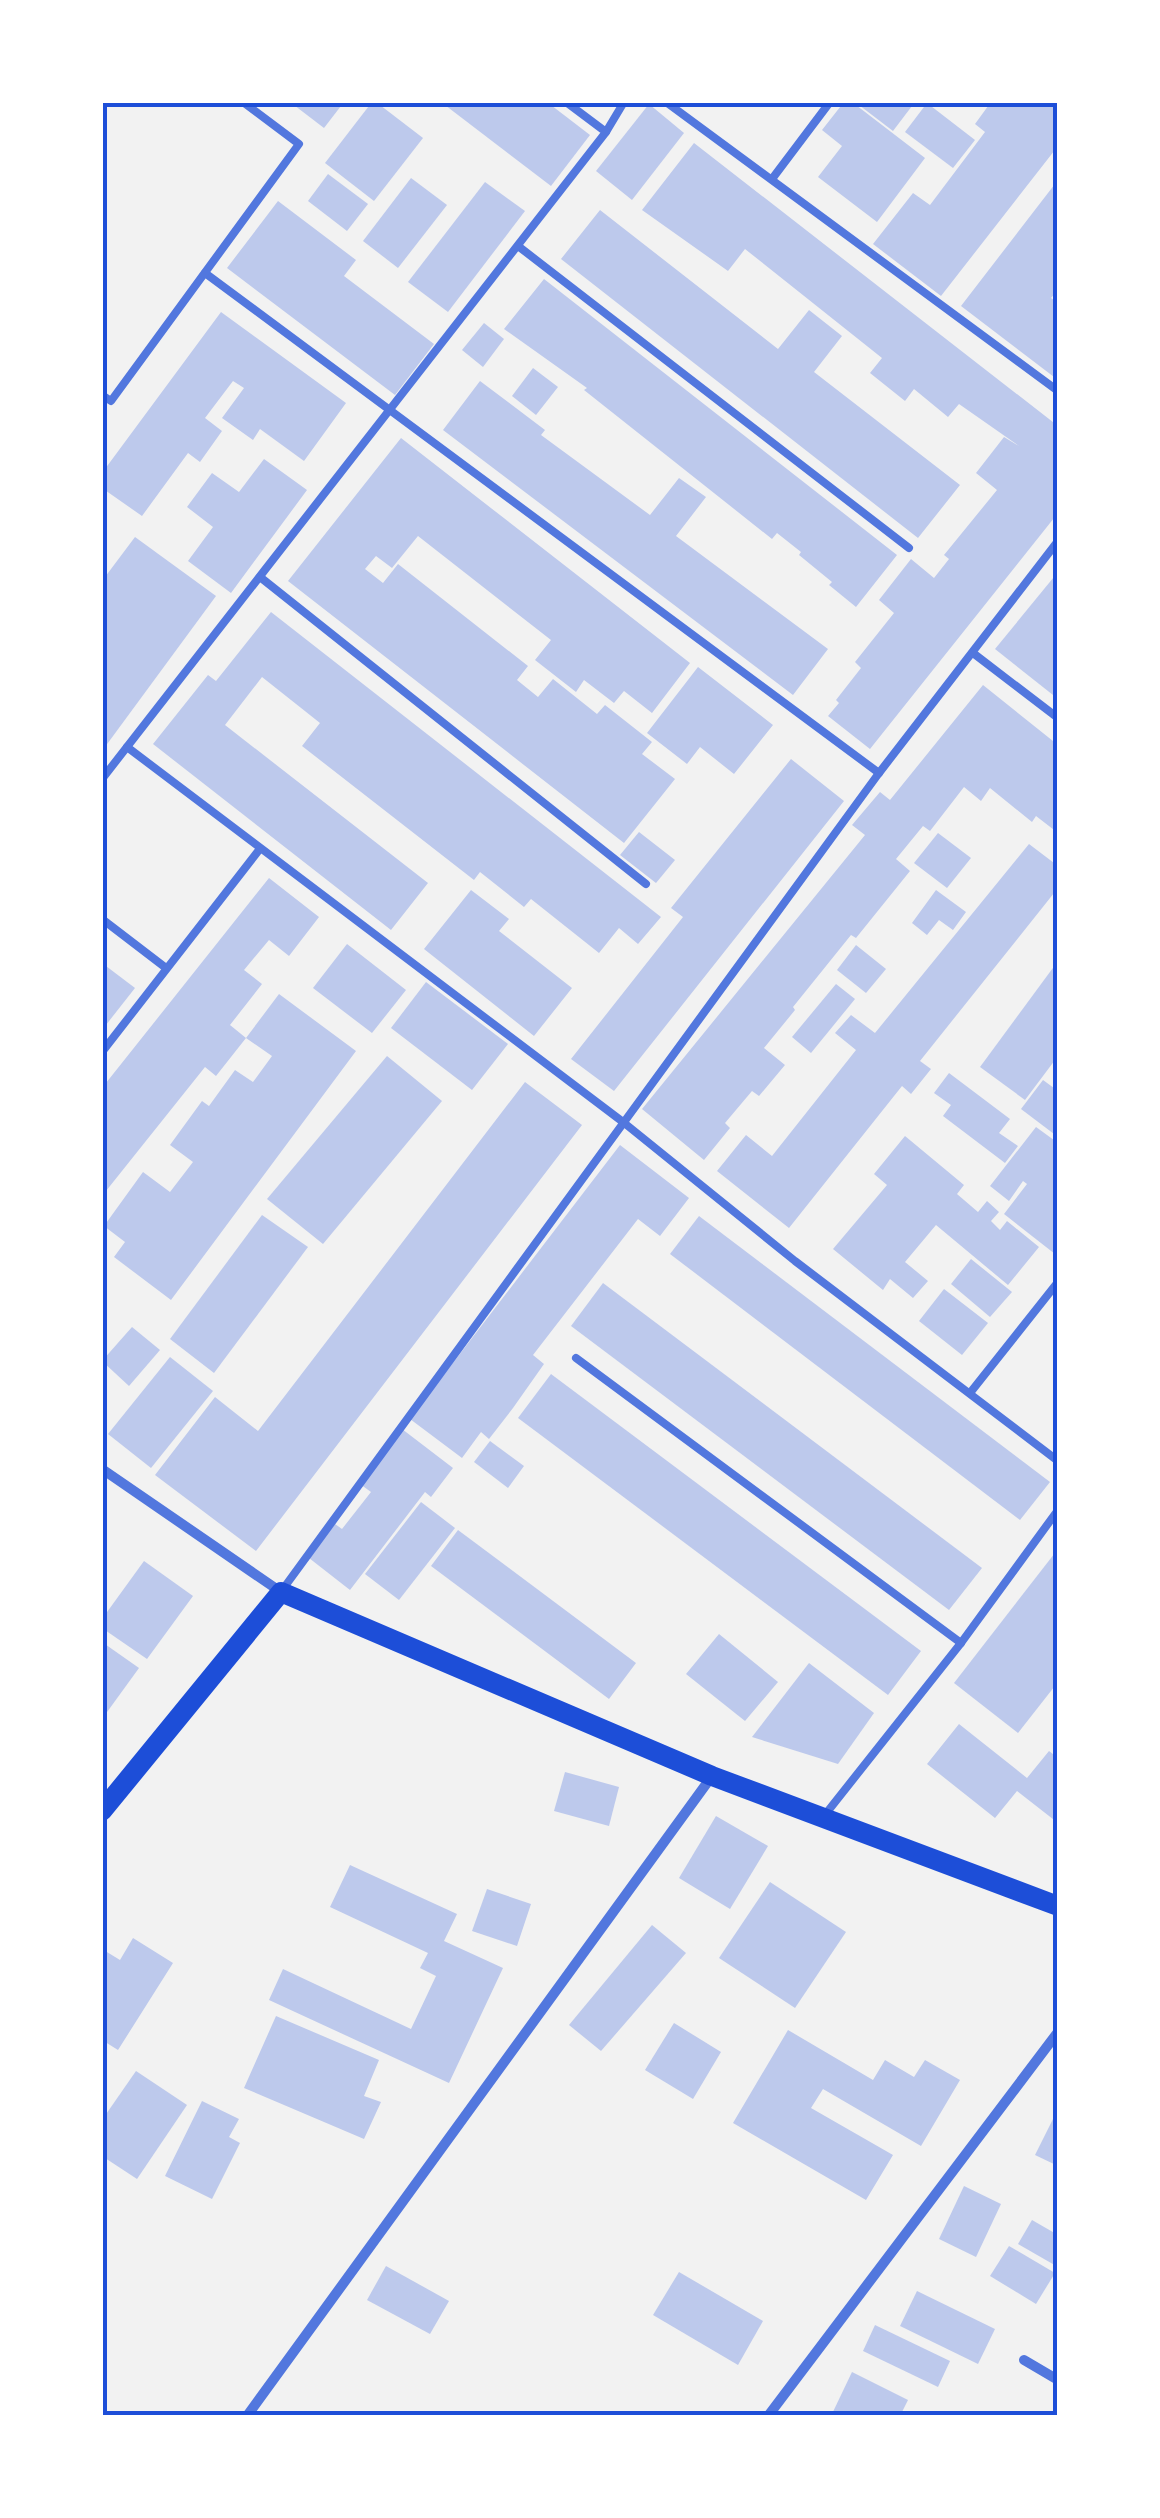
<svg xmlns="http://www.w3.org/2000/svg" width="1160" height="2518" font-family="Poppins,sans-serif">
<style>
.building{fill:#bdc9ec}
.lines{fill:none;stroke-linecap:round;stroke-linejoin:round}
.service{stroke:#5277de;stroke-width:8}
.minor{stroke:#5277de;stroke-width:10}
.secondary{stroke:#1d4ed8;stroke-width:20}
.neatline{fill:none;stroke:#1d4ed8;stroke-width:4}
</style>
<rect width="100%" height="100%" fill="#f2f2f2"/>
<!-- building -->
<g class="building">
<path d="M290 102H344L324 128Z"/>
<path d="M372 102H376L423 138 374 201 325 163Z"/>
<path d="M441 102H547L590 135 551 186Z"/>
<path d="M844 102H852L925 158 877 222 818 177 842 146 822 130Z"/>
<path d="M861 102H915L893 131 859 105Z"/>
<path d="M991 102H1058V146L941 296 873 244 913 193 930 205 985 132 975 124Z"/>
<path d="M927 103 975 140 953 168 905 132Z"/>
<path d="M649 104 684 133 632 200 596 171Z"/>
<path d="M694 143 1058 426V513L870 749 828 716 839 703 836 700 861 668 855 662 894 613 879 600 911 559 934 578 949 559 944 555 997 490 976 473 1004 437 1019 446 959 404 948 417 914 389 905 401 870 373 882 358 745 249 728 271 642 210Z"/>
<path d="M328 174 368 204 347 231 308 201Z"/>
<path d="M411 178 447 205 398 268 363 241Z"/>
<path d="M1058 180V290L1051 298 1058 303V380L961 306Z"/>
<path d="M485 182 525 211 448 312 408 282Z"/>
<path d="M278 201 356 260 344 276 434 344 395 395 227 268Z"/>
<path d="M600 210 778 349 809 310 842 336 814 372 960 485 918 538 561 259Z"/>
<path d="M544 279 897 555 856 607 829 585 832 582 799 555 801 552 777 533 772 539 584 390 587 388 504 329Z"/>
<path d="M221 312 346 403 304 461 260 429 253 440 222 418 244 388 233 381 205 418 222 431 200 462 188 453 142 516 102 488V473Z"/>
<path d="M484 323 504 339 483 367 462 350Z"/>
<path d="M533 368 558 387 536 415 512 396Z"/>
<path d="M480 381 545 430 541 435 650 515 679 478 706 497 676 536 828 649 793 695 443 430Z"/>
<path d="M401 438 690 663 652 713 624 691 614 703 584 680 576 692 535 660 551 640 418 536 392 568 376 556 365 569 383 583 398 564 528 666 517 680 538 697 553 679 597 714 605 705 652 742 642 754 675 779 624 843 288 581Z"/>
<path d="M264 459 307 490 231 593 188 561 213 527 187 507 212 473 239 492Z"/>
<path d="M135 537 216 596 102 751V581Z"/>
<path d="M1058 572V689L1053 695 995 649Z"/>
<path d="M271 612 661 917 638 944 619 928 599 953 531 899 524 907 480 872 474 880 302 746 320 723 262 677 225 725 428 883 391 930 153 744 208 675 216 681Z"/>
<path d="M698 667 773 725 734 774 700 747 687 764 647 733Z"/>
<path d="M983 685 1058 745V833L1036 816 1032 822 990 788 981 801 964 787 930 831 923 826 896 859 910 871 856 938 851 935 793 1007 795 1010 764 1048 785 1065 759 1096 752 1091 725 1123 730 1128 704 1160 642 1109 865 835 852 825 880 792 890 800Z"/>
<path d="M791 759 844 801 614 1091 571 1059 683 917 671 908Z"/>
<path d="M639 832 675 860 656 883 620 855Z"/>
<path d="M938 833 971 858 947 888 914 863Z"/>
<path d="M1029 844 1058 866V888L920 1061 931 1069 911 1094 902 1086 789 1228 717 1171 746 1135 772 1156 856 1050 835 1033 851 1015 875 1033Z"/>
<path d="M269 878 319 917 289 956 269 940 244 970 262 984 230 1025 246 1038 216 1076 205 1067 102 1196V1088Z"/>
<path d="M471 890 509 919 499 931 572 988 534 1036 424 949Z"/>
<path d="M936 890 966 912 953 930 939 920 927 935 912 923Z"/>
<path d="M347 944 406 990 372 1033 313 988Z"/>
<path d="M856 945 886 969 866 993 837 970Z"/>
<path d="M1058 961V1056L1025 1100 980 1067Z"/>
<path d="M102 963 135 988 102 1030Z"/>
<path d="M426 982 508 1044 472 1090 391 1028Z"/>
<path d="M836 984 855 999 811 1053 792 1037Z"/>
<path d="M279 994 356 1051 171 1300 114 1257 125 1242 104 1226 143 1172 170 1192 193 1162 170 1145 202 1101 209 1106 235 1070 253 1082 272 1056 246 1038Z"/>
<path d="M387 1056 442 1101 323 1244 267 1199Z"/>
<path d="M949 1073 1010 1119 999 1133 1018 1146 1005 1163 943 1116 951 1105 934 1093Z"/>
<path d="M1043 1080 1058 1091V1137L1021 1109Z"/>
<path d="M525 1082 582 1125 256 1551 155 1475 215 1397 258 1431Z"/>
<path d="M1036 1127 1058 1143 1055 1254 1004 1214 1027 1184 1023 1181 1009 1201 990 1186Z"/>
<path d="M905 1136 964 1185 957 1194 978 1212 987 1201 999 1212 991 1221 1000 1230 1007 1221 1039 1247 1008 1285 936 1225 905 1262 928 1281 913 1298 890 1279 883 1290 833 1249 887 1185 874 1174Z"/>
<path d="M620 1145 689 1198 660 1236 638 1219 533 1355 544 1364 513 1408 489 1439 481 1432 462 1458 410 1419Z"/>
<path d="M262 1215 308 1247 214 1373 170 1339Z"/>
<path d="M699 1216 1050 1482 1020 1520 670 1254Z"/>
<path d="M971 1259 1012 1292 990 1317 951 1284Z"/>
<path d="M603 1283 982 1568 949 1610 571 1326Z"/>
<path d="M944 1289 988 1323 962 1355 919 1321Z"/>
<path d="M132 1327 160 1350 129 1386 102 1361Z"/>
<path d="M170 1357 213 1391 151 1468 108 1434Z"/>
<path d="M551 1374 921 1651 888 1695 518 1418Z"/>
<path d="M402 1429 453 1468 431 1497 425 1492 350 1590 309 1558 335 1524 342 1529 371 1492 360 1484Z"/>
<path d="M490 1441 524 1466 508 1488 474 1462Z"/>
<path d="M421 1502 455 1528 399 1600 365 1574Z"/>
<path d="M458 1530 636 1663 609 1699 431 1566Z"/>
<path d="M1058 1549V1682L1018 1733 954 1683Z"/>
<path d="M144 1561 193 1596 147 1659 102 1628V1619Z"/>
<path d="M719 1634 778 1682 745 1721 686 1674Z"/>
<path d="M102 1642 139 1668 102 1719Z"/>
<path d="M809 1663 874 1713 838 1764 752 1737Z"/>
<path d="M959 1724 1027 1778 1049 1751 1058 1758V1823L1017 1791 995 1818 927 1764Z"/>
<path d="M565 1772 619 1787 609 1826 554 1811Z"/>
<path d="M716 1816 768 1846 730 1909 679 1878Z"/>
<path d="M350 1865 457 1914 444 1941 503 1968 449 2083 269 2000 283 1969 411 2029 436 1976 420 1968 428 1953 330 1907Z"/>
<path d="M770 1882 846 1932 795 2008 719 1958Z"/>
<path d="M487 1889 531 1904 517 1946 472 1931Z"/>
<path d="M652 1925 686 1953 601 2051 569 2025Z"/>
<path d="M133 1938 173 1963 118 2050 102 2040V1949L120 1960Z"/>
<path d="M276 2016 379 2060 364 2096 381 2102 364 2139 244 2088Z"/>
<path d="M674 2023 721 2052 693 2099 645 2070Z"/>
<path d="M788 2030 873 2080 885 2060 914 2077 925 2060 960 2080 921 2146 823 2089 811 2108 893 2155 866 2200 733 2123Z"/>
<path d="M136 2071 187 2105 137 2179 102 2156V2120Z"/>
<path d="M202 2101 239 2119 229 2137 240 2143 212 2199 165 2176Z"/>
<path d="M1058 2109V2166L1035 2155Z"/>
<path d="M964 2186 1001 2204 976 2257 939 2239Z"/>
<path d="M1032 2220 1058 2235V2267L1018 2244Z"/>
<path d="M1009 2246 1055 2273 1036 2304 990 2276Z"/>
<path d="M386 2266 449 2301 430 2334 367 2300Z"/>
<path d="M679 2272 763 2321 738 2365 653 2315Z"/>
<path d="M917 2291 995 2329 978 2364 900 2326Z"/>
<path d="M875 2325 950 2361 938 2387 863 2351Z"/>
<path d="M852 2372 908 2400 900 2416H831Z"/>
</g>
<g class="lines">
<!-- service -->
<g class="service">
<path d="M666 102 1058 391"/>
<path d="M606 132 624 102"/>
<path d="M772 179 830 102"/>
<path d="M518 246 909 548"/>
<path d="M205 273 879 773"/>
<path d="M102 395 111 401 299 144 243 102"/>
<path d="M260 577 646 884"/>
<path d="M973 653 1058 718"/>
<path d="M127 747 623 1122 795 1261 1058 1461"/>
<path d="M102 779 606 132 566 102"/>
<path d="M102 919 166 968"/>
<path d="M102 1052 259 850"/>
<path d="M576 1358 961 1643"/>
<path d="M970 1393 1058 1282"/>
<path d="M283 1589 879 773 1058 541"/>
<path d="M824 1816 961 1643 1058 1510"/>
</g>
<!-- minor -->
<g class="minor">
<path d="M102 1469 281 1592"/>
<path d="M1024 2360 1058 2380"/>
<path d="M247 2416 712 1776"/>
<path d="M768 2416 1058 2032"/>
</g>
<!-- secondary -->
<path class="secondary" d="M102 1811 281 1592 712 1776 1058 1906"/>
</g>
<!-- border -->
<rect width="1160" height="2518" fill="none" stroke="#ffffff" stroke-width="210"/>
<rect x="105" y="105" width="950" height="2308" class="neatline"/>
</svg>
